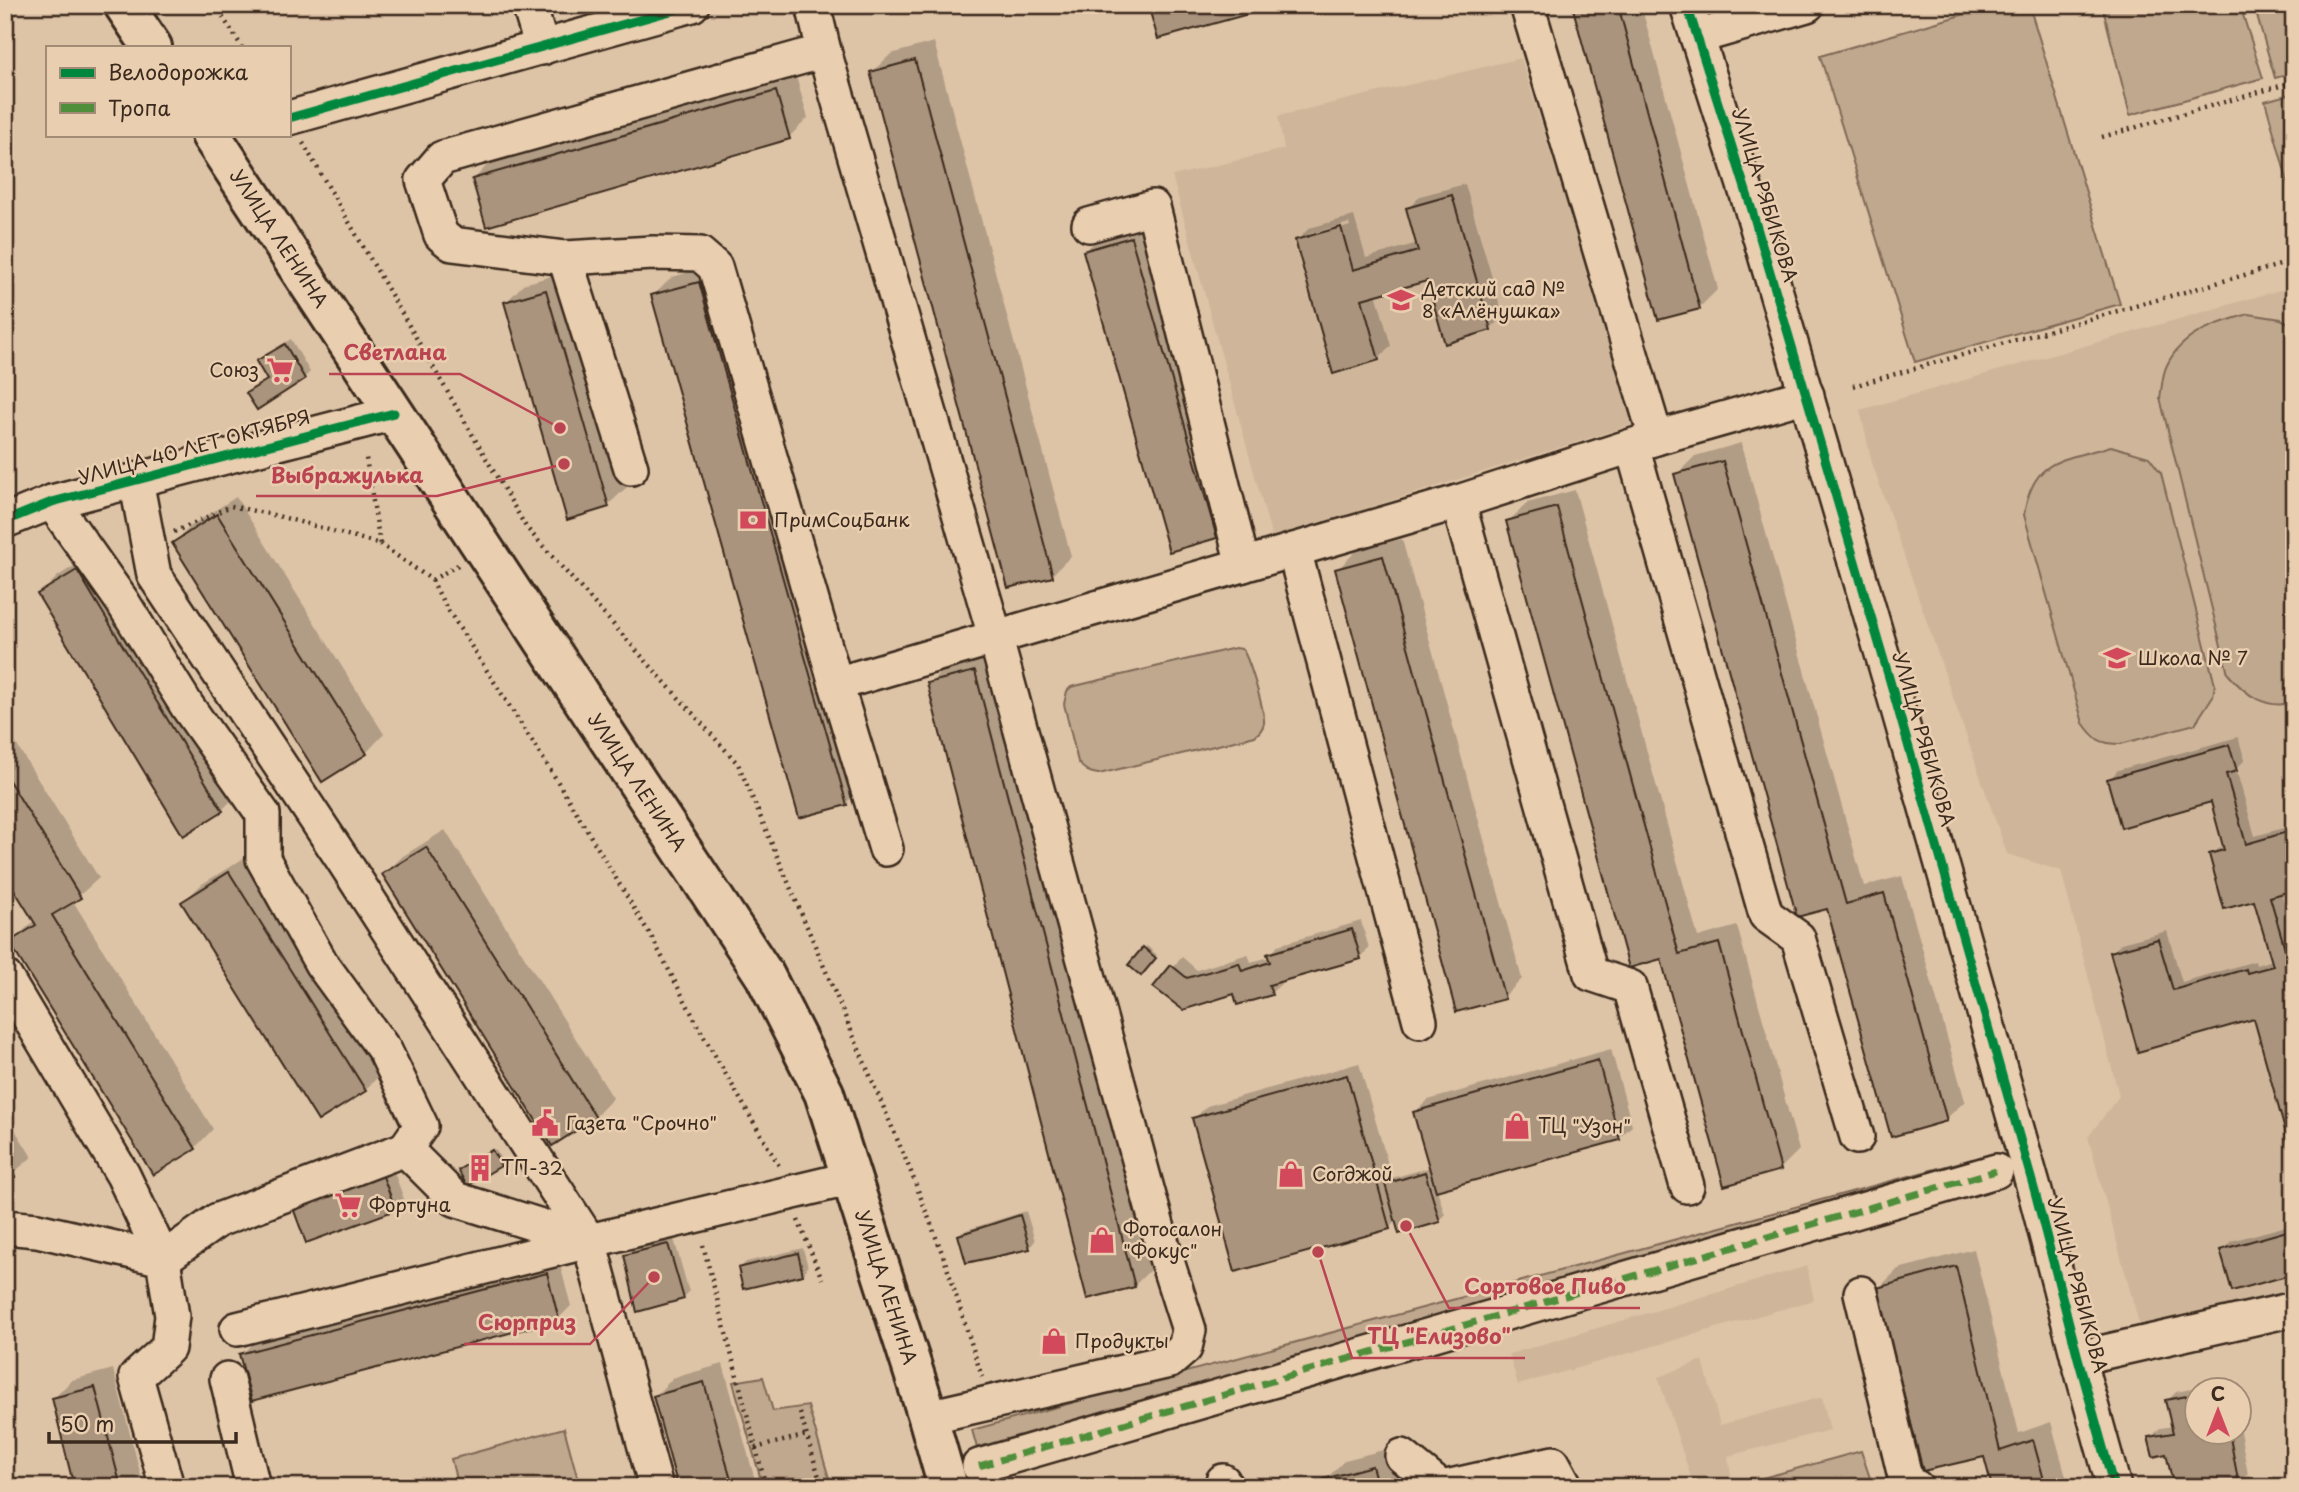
<svg xmlns="http://www.w3.org/2000/svg" width="2299" height="1492" font-family="'Playpen Sans',sans-serif">
<style>
.built{fill:#cfb69a}
.green{fill:#c0a88e;stroke:#7e6956;stroke-width:2}
.shadow{fill:#0003;fill-rule:evenodd}
.building{fill:#ab947d;stroke:#3b2a1e;stroke-width:2}
.lines{fill:none;stroke-linecap:round;stroke-linejoin:round}
.minor-casing{stroke:#3b2a1e;stroke-width:38}
.major-casing{stroke:#3b2a1e;stroke-width:44}
.path{stroke:#3b2a1e;stroke-width:4.5;stroke-dasharray:2 5;stroke-linecap:butt}
.minor{stroke:#e9ceb0;stroke-width:33}
.major{stroke:#e9ceb0;stroke-width:38}
.quiet{stroke:#4f8e3b;stroke-width:7;stroke-dasharray:14 7;stroke-linecap:butt}
.cycleway-casing{stroke:#e9ceb0;stroke-width:13}
.cycleway{stroke:#00873e;stroke-width:9}
.labels{text-anchor:middle;stroke-width:5;stroke-linejoin:round;paint-order:stroke}
.street-label{font-size:19px;fill:#3b2a1e;stroke:#e9ceb0}
.poi-label{font-size:19px;fill:#3b2a1e;stroke:#e9ceb0;text-anchor:start}
.leader{fill:none;stroke:#ba4452;stroke-width:2.5}
.callout-dot{fill:#ba4452;stroke:#e9ceb0;stroke-width:2.5}
.callout-label{font-size:21px;text-anchor:middle;font-weight:bold;fill:#ba4452;stroke:#e9ceb0;stroke-width:5;stroke-linejoin:round;paint-order:stroke}
</style>
<rect width="100%" height="100%" fill="#dec4a7"/>
<filter id="ink" filterUnits="userSpaceOnUse"><feTurbulence type="fractalNoise" baseFrequency=".0143" numOctaves="2"/><feDisplacementMap in="SourceGraphic" scale="14" xChannelSelector="R" yChannelSelector="G"/><feConvolveMatrix kernelMatrix="1 2 1 2 8 2 1 2 1" color-interpolation-filters="sRGB"/></filter>
<g filter="url(#ink)">
<!-- built -->
<g class="built">
<path d="M1521 58 1635 424 1272 538 1172 176 1284 149 1278 116Z"/>
<path d="M2294 286V1294L2140 1327 2088 1137 2119 1096 2061 871 2007 854 1872 463 1860 410Z"/>
<path d="M1807 1266 1814 1300 1518 1385 1509 1354Z"/>
<path d="M1703 1360 1720 1425 1822 1397 1830 1430 1728 1456 1733 1487H1694L1658 1377Z"/>
</g>
<!-- green -->
<g class="green">
<path d="M1996 5H2029L2120 304 1915 362 1820 56Z"/>
<path d="M2102 5H2248L2250 12 2243 15 2263 78 2130 115Z"/>
<path d="M2254 5H2294V73L2275 78Z"/>
<path d="M2294 93V204L2265 101Z"/>
<path d="M2249 314 2281 319 2294 326V702C2266 711 2245 694 2228 674L2160 398C2162 388 2162 374 2167 365 2182 333 2217 323 2249 314Z"/>
<path d="M2111 446 2149 457 2161 473 2215 685 2213 696 2195 724 2121 744C2100 744 2095 740 2083 723L2024 515C2033 457 2062 461 2111 446Z"/>
<path d="M1235 648 1242 649C1249 657 1265 712 1264 723 1263 728 1259 733 1255 736L1099 774C1089 773 1084 770 1078 762L1064 704 1067 691 1071 687Z"/>
<path d="M1972 1159 1981 1192 984 1473 972 1430Z"/>
<path d="M763 1377 773 1411 808 1406 831 1485 849 1482 869 1487H763L733 1382Z"/>
<path d="M564 1428 580 1487H458L451 1459Z"/>
<path d="M1861 1451 1873 1487H1761L1759 1479Z"/>
</g>
<!-- shadow -->
<g class="shadow">
<path d="M1574 5H1641L1718 289 1700 307Z"/>
<path d="M934 42 1071 556 1052 575 872 72 891 54Z"/>
<path d="M795 73 808 118 789 137 487 225 474 179 492 160Z"/>
<path d="M1465 184 1503 316 1490 329 1428 278 1376 293 1391 346 1378 359 1297 241 1309 228 1354 216 1366 258 1418 243 1408 209 1420 196ZM1349 223 1350 226 1309 238V234Z"/>
<path d="M1149 220 1235 518 1216 536 1085 251 1104 233Z"/>
<path d="M718 264 865 785 846 803 653 296 672 277Z"/>
<path d="M565 272 627 487 608 505 506 302 524 284Z"/>
<path d="M291 339 310 372 304 378 248 393 268 379 258 361 264 355Z"/>
<path d="M1741 443 1864 886 1902 876 1965 1101 1946 1119 1829 907 1676 475 1695 456Z"/>
<path d="M1575 490 1698 937 1737 926 1799 1150 1780 1169 1663 957 1508 522 1527 503Z"/>
<path d="M236 497 384 734 366 753 174 543 192 525Z"/>
<path d="M1402 539 1522 979 1504 997 1337 570 1356 551Z"/>
<path d="M97 552 241 791 222 810 39 595 58 576Z"/>
<path d="M993 653 1153 1267 1134 1286 929 684 948 665Z"/>
<path d="M5 726 99 878 73 901 213 1129 195 1148 11 942 35 920 5 872Z"/>
<path d="M2238 737 2245 760 2236 769 2255 836 2294 825V888L2281 892 2294 939V1149L2255 1017 2139 1050 2112 953 2121 943 2167 931 2182 982 2255 961 2256 965 2273 960 2256 899 2211 855 2225 844 2212 800 2109 780 2118 770Z"/>
<path d="M445 830 613 1098 595 1117 384 874 403 856Z"/>
<path d="M249 855 384 1071 365 1090 318 1119 183 902 202 884Z"/>
<path d="M1361 921 1369 948 1360 958 1280 980 1281 984 1271 993 1156 987 1182 957 1197 970 1248 954 1251 962 1270 957 1278 945Z"/>
<path d="M1147 946 1157 955 1141 974 1130 965Z"/>
<path d="M1611 1049 1632 1126 1619 1138 1437 1189 1445 1215 1439 1221 1397 1220 1389 1228 1194 1119 1207 1106 1359 1063 1392 1178 1431 1167 1415 1112 1428 1100Z"/>
<path d="M5 1114 32 1157 5 1180Z"/>
<path d="M495 1149 503 1162 468 1183 463 1168Z"/>
<path d="M392 1166 404 1199 395 1208 307 1241Z"/>
<path d="M1026 1211 1035 1241 1030 1247 968 1261 960 1236 966 1230Z"/>
<path d="M2294 1224V1272L2222 1251 2231 1241Z"/>
<path d="M674 1239 689 1292 683 1298 626 1256 632 1250Z"/>
<path d="M803 1248 808 1267 802 1273 740 1268 746 1262Z"/>
<path d="M1974 1249 2019 1433 2051 1422 2069 1487H1994L1985 1455 1879 1288 1898 1269Z"/>
<path d="M559 1261 571 1306 558 1319 241 1355 254 1342Z"/>
<path d="M723 1364 757 1487H680L655 1396 673 1378Z"/>
<path d="M113 1369 144 1487H76L54 1398 72 1380Z"/>
<path d="M2230 1381 2232 1390H2198V1432L2240 1431 2248 1474 2238 1483 2150 1438 2160 1428 2173 1426 2167 1401 2176 1392Z"/>
<path d="M1391 1448 1401 1487H1328L1326 1479 1345 1460Z"/>
<path d="M1214 1477 1217 1487H1178Z"/>
</g>
<!-- building -->
<g class="building">
<path d="M1148 5H1281L1158 39Z"/>
<path d="M1572 5H1618L1700 309 1658 320Z"/>
<path d="M915 60 1053 577 1008 588 870 72Z"/>
<path d="M776 91 790 139 486 227 472 179Z"/>
<path d="M1452 195 1491 330 1445 344 1427 281 1362 299 1379 360 1333 374 1295 240 1341 227 1353 270 1418 251 1406 208Z"/>
<path d="M1131 237 1217 538 1169 552 1083 251Z"/>
<path d="M699 282 847 805 799 818 651 295Z"/>
<path d="M546 290 609 507 567 520 504 302Z"/>
<path d="M285 344 305 379 257 410 246 393 267 380 256 361Z"/>
<path d="M1723 461 1846 904 1884 893 1947 1121 1891 1137 1827 909 1797 917 1674 474Z"/>
<path d="M1557 507 1679 954 1719 943 1781 1170 1724 1186 1661 959 1629 968 1506 521Z"/>
<path d="M217 514 367 754 322 782 172 543Z"/>
<path d="M1383 556 1505 999 1456 1012 1335 569Z"/>
<path d="M77 570 223 811 183 836 37 594Z"/>
<path d="M975 671 1135 1287 1087 1299 927 683Z"/>
<path d="M2229 745 2237 771 2226 774 2246 844 2294 830V890L2270 897 2288 959 2294 957V1151L2291 1152 2254 1019 2138 1052 2110 952 2158 939 2173 990 2246 969 2247 973 2273 966 2254 901 2224 909 2209 854 2224 850 2211 802 2121 828 2107 779Z"/>
<path d="M5 774 81 898 52 915 196 1149 153 1175 9 942 36 925 5 875Z"/>
<path d="M426 847 596 1118 552 1146 382 874Z"/>
<path d="M229 872 366 1091 318 1121 181 902Z"/>
<path d="M1352 929 1361 959 1269 985 1272 995 1237 1005 1234 994 1183 1010 1153 987 1171 965 1187 978 1239 963 1242 971 1270 962 1267 954Z"/>
<path d="M1143 947 1156 958 1141 976 1128 965Z"/>
<path d="M1598 1060 1620 1140 1436 1191 1413 1112Z"/>
<path d="M1347 1075 1390 1229 1235 1272 1192 1118Z"/>
<path d="M492 1150 501 1166 467 1186 458 1170Z"/>
<path d="M5 1162 15 1177 5 1182Z"/>
<path d="M1425 1172 1440 1222 1399 1234 1385 1184Z"/>
<path d="M382 1174 396 1210 306 1243 293 1208Z"/>
<path d="M1020 1215 1030 1249 966 1263 958 1235Z"/>
<path d="M2294 1229V1274L2232 1291 2220 1250Z"/>
<path d="M668 1244 684 1299 637 1312 624 1255Z"/>
<path d="M798 1253 803 1275 743 1289 738 1268Z"/>
<path d="M1956 1266 2000 1451 2033 1440 2046 1487H1992L1984 1457 1923 1471 1877 1288Z"/>
<path d="M547 1273 559 1320 252 1401 239 1354Z"/>
<path d="M704 1382 733 1487H678L653 1396Z"/>
<path d="M95 1387 121 1487H74L52 1398Z"/>
<path d="M2198 1394V1432H2229L2239 1485 2228 1487H2174L2166 1454 2153 1457 2148 1437 2173 1433 2165 1400Z"/>
<path d="M1372 1466 1378 1487H1326L1324 1479Z"/>
</g>
<g class="lines">
<defs>
<g id="minor">
<path d="M529 5 542 48"/>
<path d="M813 5 824 51 995 636 1166 1258 1189 1330 1185 1348 1170 1361 928 1417"/>
<path d="M1527 5 1656 438"/>
<path d="M1687 5 1751 207 1890 681 2035 1192 2078 1358 2114 1487"/>
<path d="M1697 37 1807 5"/>
<path d="M824 51 442 158 423 180 441 235 452 244 565 258 653 253 700 254 715 267 836 684 1458 502 1656 438 1807 395"/>
<path d="M289 118 692 5"/>
<path d="M1089 225 1153 207 1243 565"/>
<path d="M565 258 631 468"/>
<path d="M1632 446 1766 915 1798 938 1857 1137"/>
<path d="M136 480 154 575 341 857 589 1241"/>
<path d="M52 502 122 601 187 706 263 814V859L321 963 385 1051 421 1126 405 1149"/>
<path d="M1458 502 1591 974 1630 987 1687 1186"/>
<path d="M5 521 52 502 394 413"/>
<path d="M1294 550 1420 1021"/>
<path d="M836 684 886 849"/>
<path d="M5 977 123 1175 163 1259 172 1316 168 1348 136 1377 167 1487"/>
<path d="M5 1227 37 1230 163 1259 218 1220 405 1149 455 1199 589 1241"/>
<path d="M1861 1293 1907 1485 1916 1487"/>
<path d="M237 1329 589 1241"/>
<path d="M2078 1358 2294 1309"/>
<path d="M227 1379 253 1487"/>
<path d="M1402 1456 1440 1487"/>
<path d="M979 1466 1996 1171"/>
<path d="M1223 1481 1225 1487"/>
<path d="M656 1487 589 1241 852 1178"/>
<path d="M1446 1487 1553 1463 1566 1487"/>
</g>
<g id="major">
<path d="M124 5 152 47"/>
<path id="s1" d="M211 135 765 976 824 1093 928 1417 948 1487"/>
</g>
</defs>
<!-- minor casing -->
<use href="#minor" class="minor-casing"/>
<!-- major casing -->
<use href="#major" class="major-casing"/>
<!-- path -->
<g class="path">
<path d="M215 5 242 47"/>
<path d="M2102 137 2294 82"/>
<path d="M303 143 526 527 738 764 911 1172 944 1258 982 1377"/>
<path d="M1853 386 2294 261"/>
<path d="M174 532 231 506 278 516 380 544 366 458"/>
<path d="M380 544 432 580 443 602 553 774 652 938 702 1033 779 1166"/>
<path d="M432 580 458 565"/>
<path d="M798 1220 822 1279"/>
<path d="M703 1245 766 1487"/>
<path d="M800 1413 822 1487"/>
<path d="M755 1448 807 1435"/>
</g>
<!-- minor -->
<use href="#minor" class="minor"/>
<!-- major -->
<use href="#major" class="major"/>
<!-- quiet -->
<path class="quiet" d="M979 1466 1996 1171"/>
<defs>
<g id="cycleway">
<path d="M1687 5 1751 207 1890 681 2035 1192 2078 1358 2114 1487"/>
<path d="M289 118 692 5"/>
<path d="M5 521 52 502 394 413"/>
</g>
</defs>
<!-- cycleway casing -->
<use href="#cycleway" class="cycleway-casing"/>
<!-- cycleway -->
<use href="#cycleway" class="cycleway"/>
</g>
</g>
<!-- icons -->
<defs>
<symbol id="school-bare" viewBox="-9 -9 18 18"><path d="M0-5L7-2L0 1L-7-2ZM-4 1L0 2.5L4 1V4Q0 6-4 4Z" fill="#d1495b" stroke="#e9ceb0" stroke-width="2.5" paint-order="stroke"/></symbol>
<symbol id="supermarket-bare" viewBox="-9 -9 18 18"><path d="M-6-5.5h2.5l.6 2H6L4.5 2H-2.5L-4.4-4H-6ZM-1.5 3.2a1.3 1.3 0 1 0 .1 0ZM3 3.2a1.3 1.3 0 1 0 .1 0Z" fill="#d1495b" stroke="#e9ceb0" stroke-width="2.5" paint-order="stroke"/></symbol>
<symbol id="bank-bare" viewBox="-9 -9 18 18"><path d="M-6-4H6V4H-6ZM0-2.3a2.3 2.3 0 1 0 0 4.6a2.3 2.3 0 1 0 0-4.6Z" fill="#d1495b" stroke="#e9ceb0" stroke-width="2.5" paint-order="stroke"/></symbol>
<symbol id="civic-bare" viewBox="-9 -9 18 18"><path d="M-.6-6.5H3V-4.5H.6V-3L4-1V1h2V6H-6V1h2V-1L-.6-3ZM-1.2 2.5V6h2.4V2.5Z" fill="#d1495b" stroke="#e9ceb0" stroke-width="2.5" paint-order="stroke"/></symbol>
<symbol id="shop-bare" viewBox="-9 -9 18 18"><path d="M-5-2.5h2.3a2.7 3.5 0 0 1 5.4 0H5L5.5 6h-11ZM-1.5-2.5h3a1.5 2.3 0 0 0-3 0Z" fill="#d1495b" stroke="#e9ceb0" stroke-width="2.5" paint-order="stroke"/></symbol>
<symbol id="building-bare" viewBox="-9 -9 18 18"><path d="M-4-6H4V6H1V3H-1V6H-4ZM-2.5-4.3h1.7v1.8h-1.7ZM.8-4.3h1.7v1.8H.8ZM-2.5-1h1.7V.8h-1.7ZM.8-1h1.7V.8H.8Z" fill="#d1495b" stroke="#e9ceb0" stroke-width="2.5" paint-order="stroke"/></symbol>
</defs>
<g fill-rule="evenodd">
<use href="#school-bare" x="1382" y="281" width="38" height="38"/>
<use href="#supermarket-bare" x="261" y="351" width="38" height="38"/>
<use href="#bank-bare" x="734" y="501" width="38" height="38"/>
<use href="#school-bare" x="2098" y="639" width="38" height="38"/>
<use href="#civic-bare" x="526" y="1104" width="38" height="38"/>
<use href="#shop-bare" x="1498" y="1107" width="38" height="38"/>
<use href="#building-bare" x="461" y="1149" width="38" height="38"/>
<use href="#shop-bare" x="1272" y="1155" width="38" height="38"/>
<use href="#supermarket-bare" x="329" y="1186" width="38" height="38"/>
<use href="#shop-bare" x="1083" y="1221" width="38" height="38"/>
<use href="#shop-bare" x="1035" y="1322" width="38" height="38"/>
</g>
<g class="labels">
<!-- street labels -->
<g class="street-label">
<text transform="translate(1765 195) rotate(73)" y="7">УЛИЦА РЯБИКОВА</text>
<text dy="7" stroke="none"><textPath href="#s1" startOffset="124">УЛИЦА ЛЕНИНА</textPath></text>
<text transform="translate(194 447) rotate(-15)" y="7">УЛИЦА 40 ЛЕТ ОКТЯБРЯ</text>
<text transform="translate(1924 739) rotate(74)" y="7">УЛИЦА РЯБИКОВА</text>
<text dy="7" stroke="none"><textPath href="#s1" startOffset="775">УЛИЦА ЛЕНИНА</textPath></text>
<text transform="translate(2078 1285) rotate(75)" y="7">УЛИЦА РЯБИКОВА</text>
<text dy="7" stroke="none"><textPath href="#s1" startOffset="1342">УЛИЦА ЛЕНИНА</textPath></text>
</g>
<!-- poi labels -->
<g class="poi-label">
<text x="1422" y="296">Детский сад №<tspan x="1422" dy="22">8 «Алёнушка»</tspan></text>
<text x="259" y="377" text-anchor="end">Союз</text>
<text x="774" y="527">ПримСоцБанк</text>
<text x="2138" y="665">Школа № 7</text>
<text x="566" y="1130">Газета "Срочно"</text>
<text x="1538" y="1133">ТЦ "Узон"</text>
<text x="501" y="1175">ТП-32</text>
<text x="1312" y="1181">Согджой</text>
<text x="369" y="1212">Фортуна</text>
<text x="1123" y="1236">Фотосалон<tspan x="1123" dy="22">"Фокус"</tspan></text>
<text x="1075" y="1348">Продукты</text>
</g>
</g>
<!-- callouts -->
<path class="leader" d="M560 428L460 374H329M564 464L437 496H256M1406 1226L1449 1308H1640M654 1277L590 1344H464M1318 1252L1352 1358H1525"/>
<g class="callout-dot">
<circle cx="560" cy="428" r="7"/>
<circle cx="564" cy="464" r="7"/>
<circle cx="1406" cy="1226" r="7"/>
<circle cx="654" cy="1277" r="7"/>
<circle cx="1318" cy="1252" r="7"/>
</g>
<g class="callout-label">
<text x="395" y="360">Светлана</text>
<text x="347" y="483">Выбражулька</text>
<text x="1545" y="1294">Сортовое Пиво</text>
<text x="527" y="1330">Сюрприз</text>
<text x="1439" y="1344">ТЦ "Елизово"</text>
</g>
<!-- margin -->
<rect width="2299" height="1492" fill="none" stroke="#e9ceb0" stroke-width="28"/>
<rect x="14" y="14" width="2271" height="1464" fill="none" stroke="#3b2a1e" stroke-width="2.5" filter="url(#ink)"/>
<!-- legend -->
<rect x="46" y="46" width="245" height="91" fill="#e9ceb0" stroke="#a38c76" stroke-width="2"/>
<rect x="60" y="68" width="35" height="10" fill="#00873e" stroke="#a38c76" stroke-width="2"/>
<text x="108" y="80" font-size="21" fill="#3b2a1e">Велодорожка</text>
<rect x="60" y="103" width="35" height="10" fill="#4f8e3b" stroke="#a38c76" stroke-width="2"/>
<text x="108" y="116" font-size="21" fill="#3b2a1e">Тропа</text>
<!-- north arrow -->
<g transform="translate(2218 1411)"><circle r="33" fill="#e9ceb0" stroke="#a38c76" stroke-width="2"/>
<path d="M0-5L12 26L0 18L-12 26Z" fill="#d1495b"/>
<text y="-10" font-size="19" font-weight="bold" text-anchor="middle" fill="#3b2a1e">С</text>
</g>
<!-- scale -->
<path d="M49 1432v10h187v-10" fill="none" stroke="#3b2a1e" stroke-width="3.5"/>
<text x="60" y="1432" font-size="21" fill="#3b2a1e" stroke="#e9ceb0" stroke-width="5" paint-order="stroke">50 m</text>
</svg>
